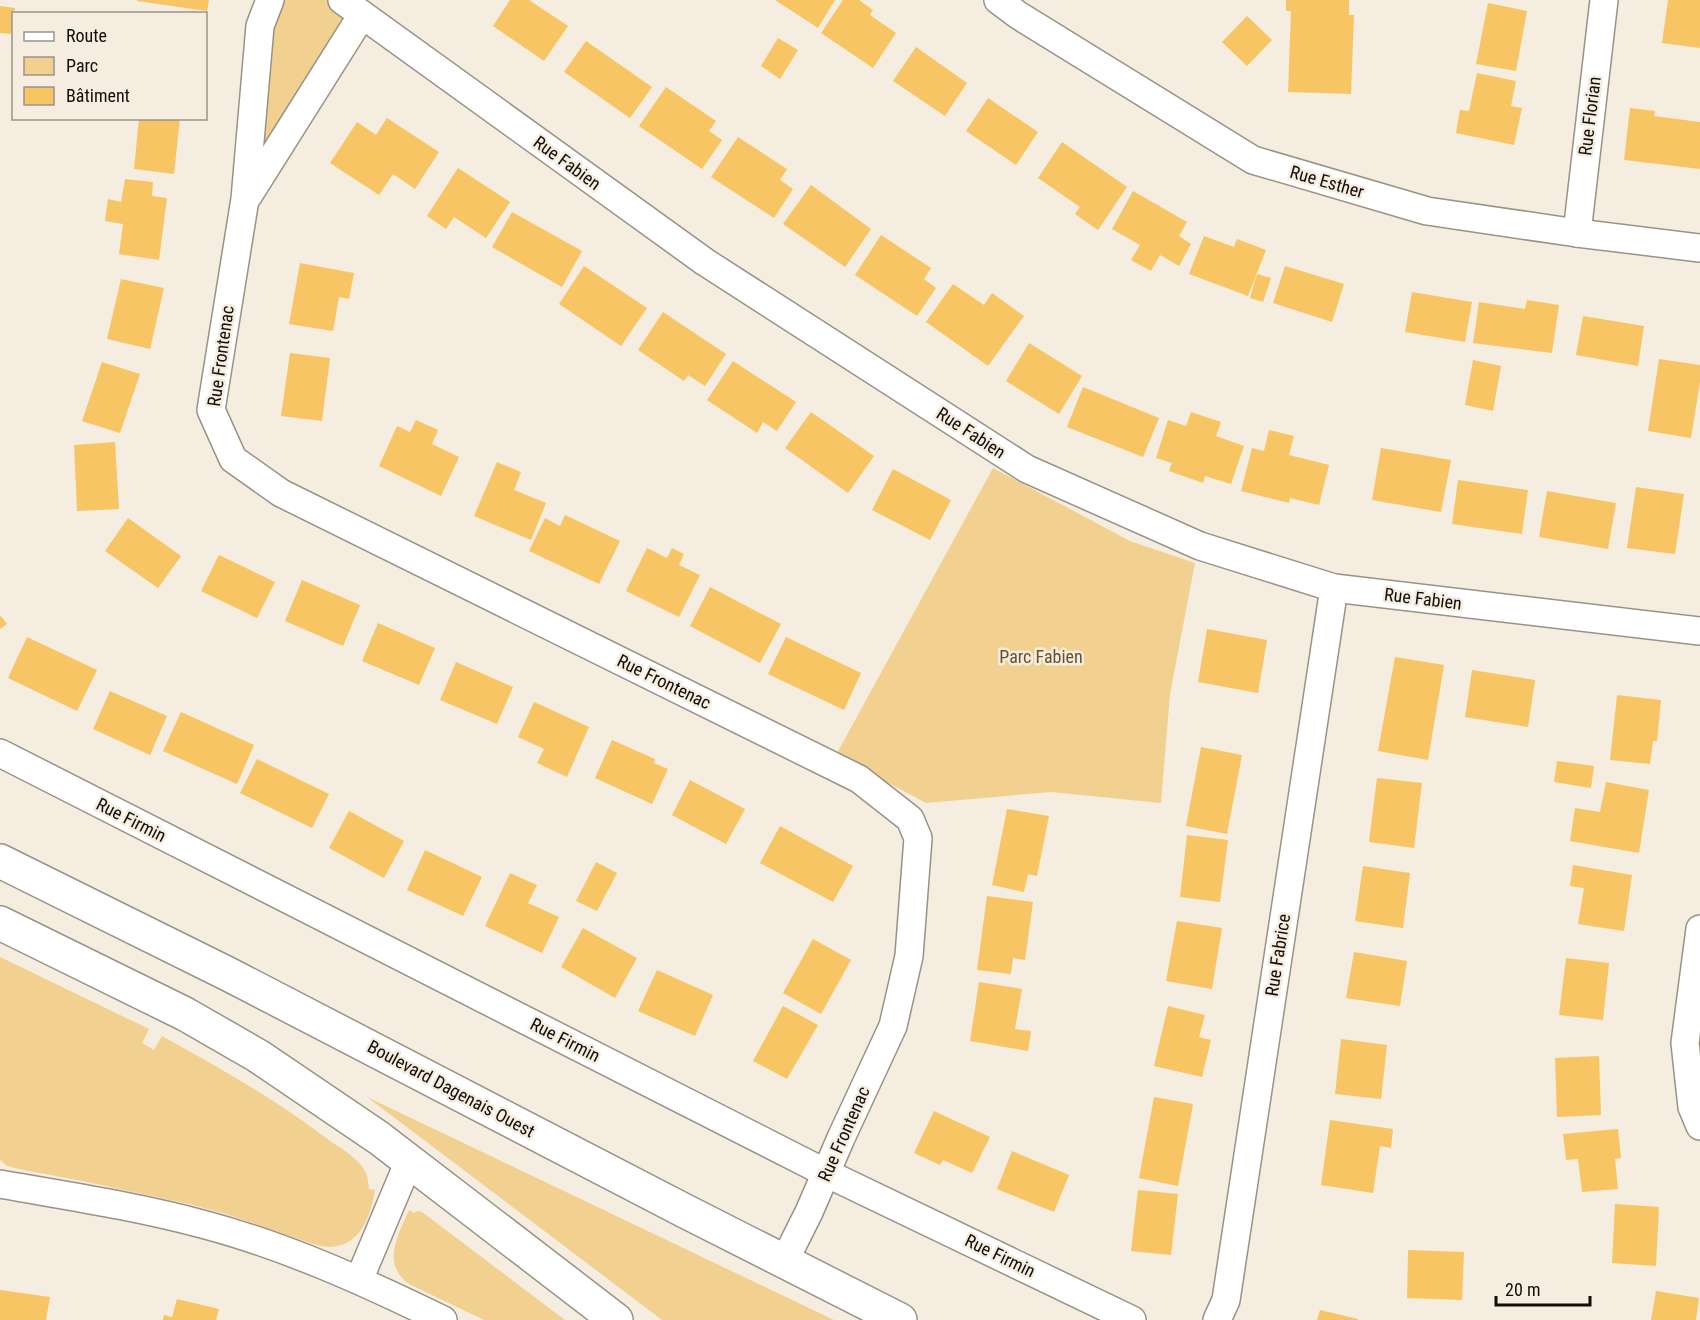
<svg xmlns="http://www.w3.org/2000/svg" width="1700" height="1320" font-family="'Roboto Condensed',sans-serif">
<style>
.green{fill:#f2d090}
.building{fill:#f7c563}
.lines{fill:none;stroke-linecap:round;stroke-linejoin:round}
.street-casing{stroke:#9a9385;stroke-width:30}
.secondary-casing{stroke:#9a9385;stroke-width:36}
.street{stroke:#fff;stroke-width:27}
.secondary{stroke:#fff;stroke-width:33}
.labels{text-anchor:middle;stroke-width:5;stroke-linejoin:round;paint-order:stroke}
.street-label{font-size:18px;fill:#110e09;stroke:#f5eddf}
.park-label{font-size:18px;fill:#67522a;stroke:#f5eddf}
</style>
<rect width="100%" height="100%" fill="#f5eddf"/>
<!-- green -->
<g class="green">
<path d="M270 0H342L362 15 245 199Z"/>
<path d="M993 468 1130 541 1195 563 1170 694 1161 803 1051 792 926 803 836 755Z"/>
<path d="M0 957 149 1029 142 1043 154 1050 162 1036C220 1068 278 1101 330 1141 342 1149 358 1158 365 1171 368 1176 368 1182 369 1189L375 1190C371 1215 361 1245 331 1247 326 1247 321 1246 316 1245L226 1214 189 1204 87 1182 19 1169 7 1166 0 1160Z"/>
<path d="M367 1097 834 1320H662Z"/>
<path d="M409 1210 414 1213 418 1211 422 1212 565 1320H484L409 1284C381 1263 398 1236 409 1210Z"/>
</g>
<!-- building -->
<g class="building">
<path d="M137 0H209L207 11 137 1Z"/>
<path d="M510 0H529L568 26 544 61 493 26Z"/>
<path d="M775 0H835L818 28Z"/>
<path d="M843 0H859L873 10 870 15 896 33 873 68 821 33Z"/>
<path d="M1286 0H1349V15H1354L1351 94 1288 92 1291 11H1286Z"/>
<path d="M1668 0H1700V48L1662 43Z"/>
<path d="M1488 3 1527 11 1516 71 1476 64Z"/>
<path d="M0 6 15 8 11 34 0 33Z"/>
<path d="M1247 16 1272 40 1247 66 1222 42Z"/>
<path d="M778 38 798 50 780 79 761 66Z"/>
<path d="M586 41 652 87 630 118 564 72Z"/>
<path d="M916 47 967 83 945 116 893 81Z"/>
<path d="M1477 73 1516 81 1511 106 1522 108 1514 145 1456 133 1460 110 1469 111Z"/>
<path d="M666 87 716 121 709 131 722 140 702 169 639 126Z"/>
<path d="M988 98 1038 132 1016 165 966 131Z"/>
<path d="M1630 108 1655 111 1654 116 1700 122V169L1624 160Z"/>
<path d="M139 118H180L174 174 134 169Z"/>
<path d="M387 118 439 152 415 189 393 174 379 195 330 163 357 122 376 135Z"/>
<path d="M738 137 787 169 780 180 793 189 774 218 711 177Z"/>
<path d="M1062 142 1127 187 1098 230 1075 214 1080 207 1038 178Z"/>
<path d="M458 168 510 202 486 238 454 217 446 229 427 216Z"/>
<path d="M125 179 153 182 152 196 167 198 159 260 119 254 123 224 105 221 108 199 121 202Z"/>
<path d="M811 185 871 229 845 267 783 224Z"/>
<path d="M1133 191 1187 222 1179 236 1191 244 1179 266 1160 255 1151 271 1131 260 1140 245 1112 229Z"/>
<path d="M512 212 582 251 562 287 492 247Z"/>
<path d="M881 235 931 268 924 279 936 288 917 316 855 275Z"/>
<path d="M1204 236 1234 247 1237 239 1266 250 1248 296 1189 274Z"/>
<path d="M300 263 354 273 349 299 339 297 333 331 289 324Z"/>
<path d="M584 266 647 308 621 346 559 304Z"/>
<path d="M1285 266 1344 284 1332 322 1273 303Z"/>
<path d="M1257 274 1271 278 1263 302 1250 298Z"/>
<path d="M121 279 164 288 150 349 107 339Z"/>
<path d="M953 284 984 305 992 293 1024 316 988 366 926 322Z"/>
<path d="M1412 292 1472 302 1465 342 1405 332Z"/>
<path d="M1527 300 1559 305 1552 353 1473 343 1479 302 1525 309Z"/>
<path d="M663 312 726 354 705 386 688 375 684 381 638 350Z"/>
<path d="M1583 316 1644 326 1638 366 1576 355Z"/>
<path d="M1029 343 1082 376 1059 414 1006 381Z"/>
<path d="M290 353 330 358 322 421 281 416Z"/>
<path d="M1659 359 1700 365V382L1691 438 1648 431Z"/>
<path d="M1473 360 1501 366 1493 411 1465 405Z"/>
<path d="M733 361 796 402 777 431 763 422 757 433 707 400Z"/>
<path d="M102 362 140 374 120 433 82 421Z"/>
<path d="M1083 387 1159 418 1143 457 1067 427Z"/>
<path d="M811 412 874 456 848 493 785 448Z"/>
<path d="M1191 412 1221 422 1216 436 1244 446 1231 484 1205 476 1203 483 1169 471 1172 463 1156 458 1168 420 1186 426Z"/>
<path d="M416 420 438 430 432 444 459 457 441 496 379 466 397 426 410 432Z"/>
<path d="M1269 430 1294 436 1289 455 1329 465 1319 505 1290 498 1289 503 1241 491 1252 448 1264 451Z"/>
<path d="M115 442 119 509 77 511 74 445Z"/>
<path d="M1381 448 1451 460 1441 512 1372 500Z"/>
<path d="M497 462 521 472 514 490 546 503 531 540 474 516Z"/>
<path d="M893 469 951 500 930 540 872 510Z"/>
<path d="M1458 480 1528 490 1522 534 1452 524Z"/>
<path d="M1636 487 1684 494 1675 554 1627 548Z"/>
<path d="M1547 491 1616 503 1608 549 1539 537Z"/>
<path d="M565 515 620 541 599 584 529 551 545 518 560 526Z"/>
<path d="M128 518 181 556 158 588 105 551Z"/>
<path d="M647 548 667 558 672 548 684 554 679 565 700 575 679 617 626 591Z"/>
<path d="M219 555 275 582 257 618 201 591Z"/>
<path d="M302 580 360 605 343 646 285 621Z"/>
<path d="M710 587 781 624 760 663 690 626Z"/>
<path d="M0 615 7 624 0 629Z"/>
<path d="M378 623 435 648 419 685 362 661Z"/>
<path d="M1207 629 1267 640 1258 693 1198 682Z"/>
<path d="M27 637 97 670 77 711 8 678Z"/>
<path d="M786 637 861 673 844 710 768 674Z"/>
<path d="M1395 657 1444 665 1428 760 1378 751Z"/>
<path d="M456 662 513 687 497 724 440 700Z"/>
<path d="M1472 670 1535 680 1528 727 1465 717Z"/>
<path d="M110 691 167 716 150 755 93 729Z"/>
<path d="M1617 695 1661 700 1657 741H1653L1650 764 1610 760Z"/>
<path d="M534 702 589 727 567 777 537 763 544 749 518 737Z"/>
<path d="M181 712 254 745 237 784 163 751Z"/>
<path d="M612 740 655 759 654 763 668 769 652 804 595 778Z"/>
<path d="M1201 747 1242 755 1227 834 1186 826Z"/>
<path d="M257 759 329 794 312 828 240 793Z"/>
<path d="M1557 761 1594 766 1591 788 1554 782Z"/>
<path d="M1377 778 1422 783 1414 848 1369 842Z"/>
<path d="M690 780 745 809 726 844 672 815Z"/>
<path d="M1606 782 1649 790 1639 853 1570 841 1575 808 1600 812Z"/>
<path d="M1007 809 1049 816 1037 876 1028 874 1024 892 992 885Z"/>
<path d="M349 811 404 841 384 878 329 848Z"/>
<path d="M780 826 853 866 833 902 760 863Z"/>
<path d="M1187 835 1228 840 1220 902 1180 897Z"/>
<path d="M425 850 482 877 463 916 407 890Z"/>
<path d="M596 862 617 873 597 911 576 901Z"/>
<path d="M1573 865 1632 875 1624 931 1578 924 1584 888 1570 886Z"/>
<path d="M1363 866 1410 873 1403 928 1355 921Z"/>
<path d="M510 873 537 885 528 903 559 917 542 953 485 926Z"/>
<path d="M987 896 1033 902 1025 960 1013 958 1011 974 977 970Z"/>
<path d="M1177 921 1222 928 1212 989 1166 981Z"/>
<path d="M583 928 637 958 615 998 561 967Z"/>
<path d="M813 939 851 960 821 1014 783 993Z"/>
<path d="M1354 952 1407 961 1400 1006 1346 998Z"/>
<path d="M1566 958 1609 963 1603 1020 1559 1015Z"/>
<path d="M657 970 713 995 695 1036 638 1011Z"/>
<path d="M979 982 1022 989 1015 1029 1031 1031 1028 1051 970 1041Z"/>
<path d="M783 1006 818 1025 787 1079 753 1061Z"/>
<path d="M1168 1006 1205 1015 1199 1037 1211 1040 1202 1077 1154 1066Z"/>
<path d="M1341 1039 1387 1045 1381 1099 1335 1094Z"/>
<path d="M1599 1056 1601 1115 1557 1117 1555 1058Z"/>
<path d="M1154 1097 1193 1104 1178 1186 1139 1178Z"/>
<path d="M934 1111 990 1137 972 1173 943 1160 940 1165 914 1153Z"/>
<path d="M1330 1120 1393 1129 1391 1148 1380 1146 1373 1193 1321 1185Z"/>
<path d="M1618 1129 1621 1158 1615 1159 1618 1189 1582 1192 1578 1159 1566 1160 1563 1134Z"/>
<path d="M1012 1151 1069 1175 1054 1212 997 1189Z"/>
<path d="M1138 1190 1178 1194 1171 1255 1131 1251Z"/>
<path d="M1615 1204 1659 1207 1656 1266 1612 1263Z"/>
<path d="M1408 1250 1464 1252 1462 1300 1407 1298Z"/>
<path d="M0 1290 50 1297 46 1320H0Z"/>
<path d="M1656 1291 1699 1298 1696 1320H1651Z"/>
<path d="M177 1299 219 1309 216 1320H163L164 1315 172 1317Z"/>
<path d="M1320 1310 1358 1319V1320H1317Z"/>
</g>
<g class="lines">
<defs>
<g id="street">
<path d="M270 0 260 26 245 199 211 410 233 459 281 493 859 779 910 819 918 838 909 956 893 1026 841 1138 809 1212 784 1262"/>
<path d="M342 0 705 262 1027 469 1200 546 1334 588 1700 631"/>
<path d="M998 0 1018 15 1253 160 1427 211 1577 233 1700 248"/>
<path d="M248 196 362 15"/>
<path d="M1577 233 1604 0"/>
<path d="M0 753 826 1173 1132 1320"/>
<path d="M1700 929 1685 1043 1692 1107 1700 1126"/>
<path d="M0 1184C67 1196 135 1206 202 1224 286 1246 365 1282 443 1320"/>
<path d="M359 1280 409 1161"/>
<path d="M1217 1320 1226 1300 1334 588"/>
</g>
<g id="secondary">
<path d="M0 861 230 975 683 1210 900 1320"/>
<path d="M0 923 185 1014 258 1056 379 1138 616 1320"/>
</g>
</defs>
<!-- street casing -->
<use href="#street" class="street-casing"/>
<!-- secondary casing -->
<use href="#secondary" class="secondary-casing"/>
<!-- street -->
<use href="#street" class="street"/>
<!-- secondary -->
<use href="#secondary" class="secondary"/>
</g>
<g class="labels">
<!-- street labels -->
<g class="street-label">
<text transform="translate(1590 116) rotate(-83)" y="6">Rue Florian</text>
<text transform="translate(567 163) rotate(36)" y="6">Rue Fabien</text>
<text transform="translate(1327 182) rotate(16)" y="6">Rue Esther</text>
<text transform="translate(221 356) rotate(-82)" y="6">Rue Frontenac</text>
<text transform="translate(971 433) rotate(33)" y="6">Rue Fabien</text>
<text transform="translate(1423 599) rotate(7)" y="6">Rue Fabien</text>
<text transform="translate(664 682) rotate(26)" y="6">Rue Frontenac</text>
<text transform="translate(131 820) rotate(27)" y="6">Rue Firmin</text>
<text transform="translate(1278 955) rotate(-81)" y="6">Rue Fabrice</text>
<text transform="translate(565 1040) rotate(27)" y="6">Rue Firmin</text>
<text transform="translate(451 1089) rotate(28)" y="6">Boulevard Dagenais Ouest</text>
<text transform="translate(844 1134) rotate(-66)" y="6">Rue Frontenac</text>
<text transform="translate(1000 1256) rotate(26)" y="6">Rue Firmin</text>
</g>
<!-- park labels -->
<g class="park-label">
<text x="1041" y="663">Parc Fabien</text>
</g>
</g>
<!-- legend -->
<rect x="12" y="12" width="195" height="108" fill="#f5eddf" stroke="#9a9489" stroke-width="1.5"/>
<rect x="24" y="32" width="30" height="9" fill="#ffffff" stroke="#9a9489" stroke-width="1.5"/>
<text x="66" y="42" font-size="18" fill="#110e09">Route</text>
<rect x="24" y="57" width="30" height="18" fill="#f2d090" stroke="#9a9489" stroke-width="1.5"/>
<text x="66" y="72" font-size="18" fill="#110e09">Parc</text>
<rect x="24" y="87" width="30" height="18" fill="#f7c563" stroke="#9a9489" stroke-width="1.5"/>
<text x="66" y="102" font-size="18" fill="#110e09">Bâtiment</text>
<!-- scale -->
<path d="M1496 1296v9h94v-9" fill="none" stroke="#110e09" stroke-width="3"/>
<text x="1505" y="1296" font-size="18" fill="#110e09" stroke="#f5eddf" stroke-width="4.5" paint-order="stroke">20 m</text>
</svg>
